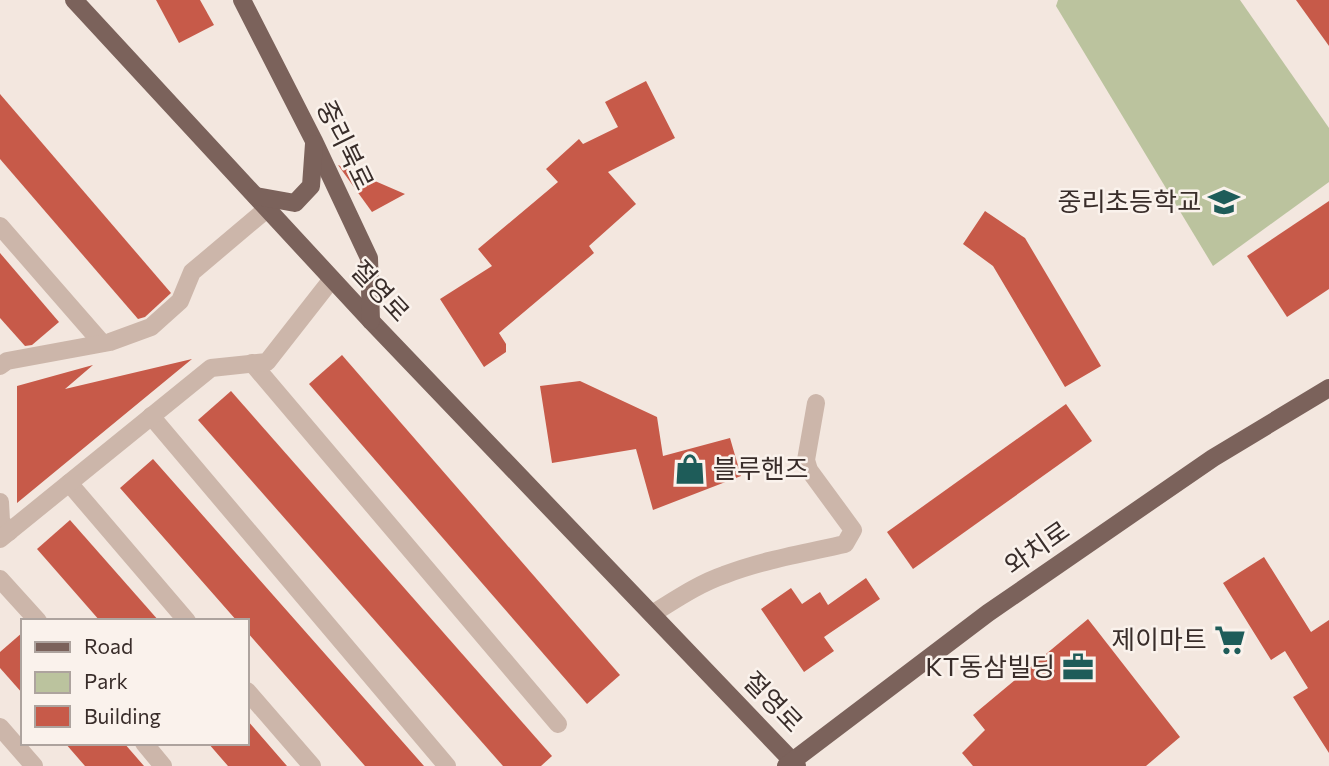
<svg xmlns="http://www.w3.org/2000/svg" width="1329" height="766" font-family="Commissioner,'Noto Sans KR',sans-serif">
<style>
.green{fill:#bbc39e}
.building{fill:#c75a49}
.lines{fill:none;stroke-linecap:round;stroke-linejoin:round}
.minor{stroke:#ccb6aa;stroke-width:18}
.major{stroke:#7b625b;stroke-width:18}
.labels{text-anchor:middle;stroke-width:5;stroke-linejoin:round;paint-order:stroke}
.street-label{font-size:26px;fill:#392d2a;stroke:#faf2ec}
.poi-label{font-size:26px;fill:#392d2a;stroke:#faf2ec;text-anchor:end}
</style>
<rect width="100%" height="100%" fill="#f3e7df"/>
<!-- green -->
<path class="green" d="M1058 0H1240L1329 128V182L1213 266 1056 6Z"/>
<!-- building -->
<g class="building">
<path d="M156 0H200L214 25 179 43Z"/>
<path d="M1296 0H1329V46Z"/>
<path d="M646 81 675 138 608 172 636 204 589 246 594 253 499 333 506 344V352L484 367 440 299 492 266 478 249 558 182 546 169 579 139 583 144 618 127 605 102Z"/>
<path d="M0 94 171 293 145 317 138 319 0 159Z"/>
<path d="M338 165 405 194 372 212Z"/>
<path d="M1329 201V289L1287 317 1247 256Z"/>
<path d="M985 211 1025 238 1101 366 1065 387 993 266 963 244Z"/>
<path d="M0 253 59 322 32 345 25 346 0 318Z"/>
<path d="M342 355 620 675 587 704 309 384Z"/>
<path d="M192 359 17 503V386L93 365 65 389Z"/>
<path d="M580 381 657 417 663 456 730 438 741 476 653 510 636 449 552 463 540 386Z"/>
<path d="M231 391 552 756 541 766H503L198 420Z"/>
<path d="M1066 404 1092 441 913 569 887 532Z"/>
<path d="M153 459 424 766H365L247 632V621H237L120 488Z"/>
<path d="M70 520 159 621H100L37 549Z"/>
<path d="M1264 557 1311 632 1329 620V753L1293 697 1308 688 1285 651 1271 660 1223 583Z"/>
<path d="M866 578 880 599 824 637 834 651 804 672 761 609 791 588 802 604 820 592 828 605Z"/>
<path d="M1088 619 1180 737 1146 766H973L962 753 985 730 973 715Z"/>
<path d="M23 632V694L0 668V652Z"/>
<path d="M247 720 287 766H228L208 743H247Z"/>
<path d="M65 743H124L144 766H85Z"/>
</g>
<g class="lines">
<!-- minor -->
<g class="minor">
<path d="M0 226 102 343"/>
<path d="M252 363 558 724"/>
<path d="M0 366 7 361 110 342 151 327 180 301 192 272 268 208"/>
<path d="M151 416 447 766"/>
<path d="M69 483 187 621"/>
<path d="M0 502 1 521 9 532"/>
<path d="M0 539 211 368 267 362 332 279"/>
<path d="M0 579 38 621"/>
<path d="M652 614C675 600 698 584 724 575 763 560 805 553 845 544L853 530 809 470 806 460 816 403"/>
<path d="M247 691 312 766"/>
<path d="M0 727 34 766"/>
<path d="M144 743 163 766"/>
</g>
<!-- major -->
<g class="major">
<path d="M74 0 371 321 797 766"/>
<path d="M242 0 314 141 369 258 371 321"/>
<path d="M256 196 295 203 311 186 314 144"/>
<path d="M786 766 988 613 1213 458 1329 388"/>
</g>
</g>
<!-- icons -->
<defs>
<symbol id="school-bare" viewBox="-9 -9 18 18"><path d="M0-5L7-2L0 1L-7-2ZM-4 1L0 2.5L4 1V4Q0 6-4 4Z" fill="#1e5c59" stroke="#faf2ec" stroke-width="2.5" paint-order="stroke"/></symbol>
<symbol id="shop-bare" viewBox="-9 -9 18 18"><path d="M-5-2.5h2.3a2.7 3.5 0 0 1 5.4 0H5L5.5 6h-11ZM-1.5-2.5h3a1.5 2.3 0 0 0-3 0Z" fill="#1e5c59" stroke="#faf2ec" stroke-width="2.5" paint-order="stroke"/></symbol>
<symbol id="supermarket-bare" viewBox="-9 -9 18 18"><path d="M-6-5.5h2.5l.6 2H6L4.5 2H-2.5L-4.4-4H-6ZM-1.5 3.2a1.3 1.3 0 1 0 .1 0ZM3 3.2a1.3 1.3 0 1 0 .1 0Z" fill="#1e5c59" stroke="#faf2ec" stroke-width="2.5" paint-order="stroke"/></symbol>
<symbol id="office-bare" viewBox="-9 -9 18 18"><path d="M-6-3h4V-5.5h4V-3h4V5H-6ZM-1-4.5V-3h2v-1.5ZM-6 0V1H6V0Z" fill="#1e5c59" stroke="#faf2ec" stroke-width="2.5" paint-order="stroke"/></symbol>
</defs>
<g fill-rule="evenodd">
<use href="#school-bare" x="1202" y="180" width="44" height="44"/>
<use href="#shop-bare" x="668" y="447" width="44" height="44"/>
<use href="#supermarket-bare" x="1208" y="618" width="44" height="44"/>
<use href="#office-bare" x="1056" y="645" width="44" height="44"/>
</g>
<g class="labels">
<!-- street labels -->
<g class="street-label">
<text transform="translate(345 145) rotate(64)" y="9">중리북로</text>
<text transform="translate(380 291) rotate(47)" y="9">절영로</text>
<text transform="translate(1037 548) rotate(-35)" y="9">와치로</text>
<text transform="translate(773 702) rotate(46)" y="9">절영로</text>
</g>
<!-- poi labels -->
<g class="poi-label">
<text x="1201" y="211">중리초등학교</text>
<text x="713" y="478" text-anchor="start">블루핸즈</text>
<text x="1207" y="649">제이마트</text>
<text x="1055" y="676">KT동삼빌딩</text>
</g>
</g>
<!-- legend -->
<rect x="21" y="619" width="228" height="126" fill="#faf2ec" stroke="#ada39e" stroke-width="2"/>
<rect x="35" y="642" width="35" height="10" fill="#7b625b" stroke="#ada39e" stroke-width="2"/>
<text x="84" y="654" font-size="21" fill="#392d2a">Road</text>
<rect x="35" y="672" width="35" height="21" fill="#bbc39e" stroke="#ada39e" stroke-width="2"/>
<text x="84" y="689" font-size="21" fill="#392d2a">Park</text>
<rect x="35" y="706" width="35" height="21" fill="#c75a49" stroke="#ada39e" stroke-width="2"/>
<text x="84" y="724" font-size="21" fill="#392d2a">Building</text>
</svg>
